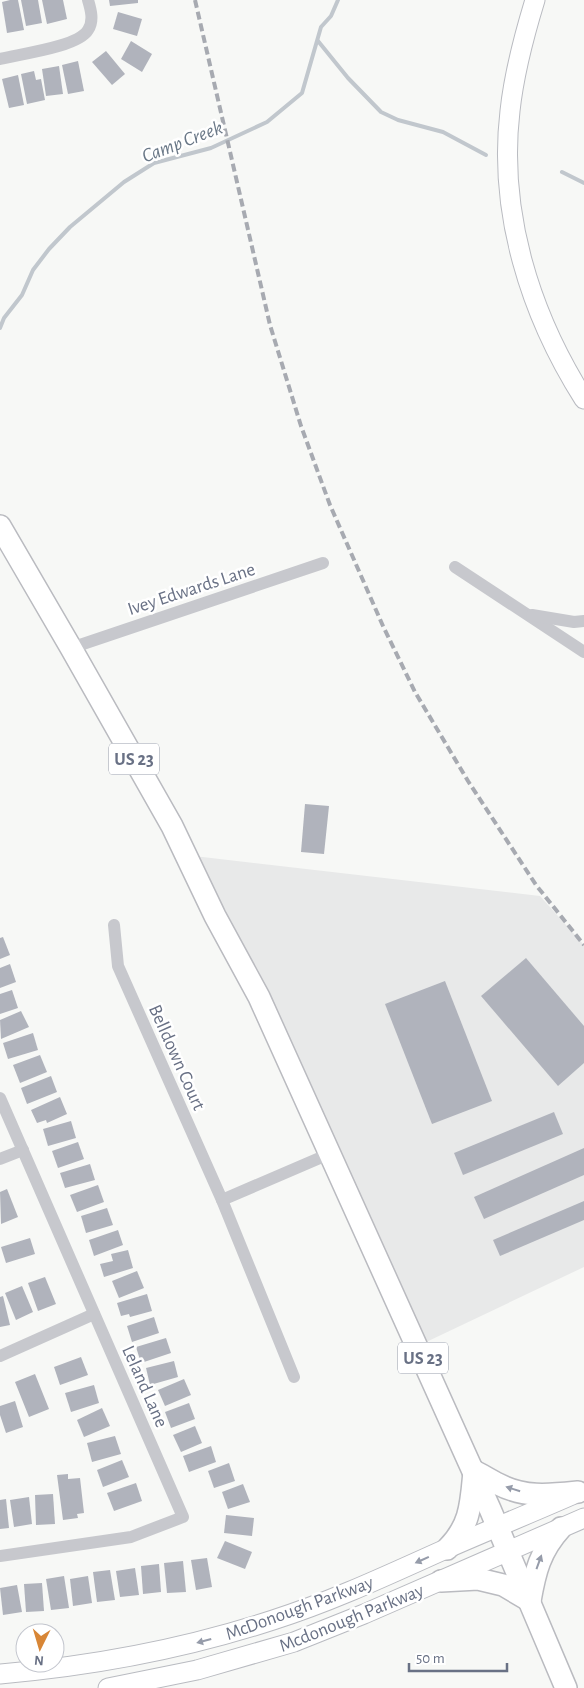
<svg xmlns="http://www.w3.org/2000/svg" width="584" height="1688" font-family="'Alegreya Sans',sans-serif">
<style>
.built{fill:#e8e9e9}
.lines{fill:none;stroke-linecap:round;stroke-linejoin:round}
.stream{stroke:#c1c7cd;stroke-width:4}
.building{fill:#b0b3bc}
.secondary-casing{stroke:#b9bbc1;stroke-width:21}
.primary-casing{stroke:#babbc0;stroke-width:24}
.street{stroke:#c7c8cd;stroke-width:12}
.secondary{stroke:#fff;stroke-width:19}
.primary{stroke:#fff;stroke-width:21}
.rail{stroke:#a7aab1;stroke-width:4;stroke-dasharray:8 4;stroke-linecap:butt}
.oneway{fill:#969caa}
.labels{text-anchor:middle;stroke-width:5;stroke-linejoin:round;paint-order:stroke}
.shield{fill:#fff;stroke:#969caa;stroke-width:1}
.shield-label{font-size:18px;font-weight:bold;fill:#697185}
.street-label{font-size:19px;fill:#697185;stroke:#fff}
.water-label{font-size:20px;font-style:italic;fill:#6a7887;stroke:#fff}
</style>
<rect width="100%" height="100%" fill="#f7f8f6"/>
<!-- built -->
<path class="built" d="M194 856 540 896 584 945V1267L422 1344Z"/>
<g class="lines">
<!-- stream -->
<g class="stream">
<path d="M318 41 348 78 381 112 398 120 443 132 486 155"/>
<path d="M562 172 584 183"/>
<path d="M0 328 4 318 22 295 33 270 49 249 70 227 124 182 154 163 211 148 267 122 302 93 321 27 331 16 338 0"/>
</g>
</g>
<!-- building -->
<g class="building">
<path d="M10 0H18L24 30 7 33 2 2Z"/>
<path d="M21 0H38L42 23 26 26Z"/>
<path d="M42 0H63L67 19 47 24Z"/>
<path d="M109 0H138V3L110 6Z"/>
<path d="M118 12 142 19 137 36 113 29Z"/>
<path d="M131 41 152 54 142 72 121 59Z"/>
<path d="M106 51 125 74 112 85 92 62Z"/>
<path d="M78 61 84 91 68 94 62 65Z"/>
<path d="M59 66 63 94 46 96 42 69Z"/>
<path d="M34 71 36 80 41 79 45 100 27 104 21 74Z"/>
<path d="M18 75 24 105 9 108 2 79Z"/>
<path d="M305 804 329 806 324 854 301 852Z"/>
<path d="M3 937 10 955 0 959V938Z"/>
<path d="M526 958 584 1026V1063L558 1086 481 996Z"/>
<path d="M10 964 16 982 0 988V968Z"/>
<path d="M445 981 492 1101 432 1124 385 1004Z"/>
<path d="M12 990 18 1008 0 1014V994Z"/>
<path d="M21 1011 29 1027 1 1039 0 1020Z"/>
<path d="M33 1033 38 1050 8 1059 3 1043Z"/>
<path d="M40 1055 47 1072 20 1083 13 1065Z"/>
<path d="M51 1076 57 1092 27 1104 21 1088Z"/>
<path d="M60 1097 67 1114 47 1123 46 1120 37 1123 31 1110Z"/>
<path d="M554 1112 563 1134 463 1175 454 1153Z"/>
<path d="M71 1121 76 1138 48 1146 43 1129Z"/>
<path d="M78 1142 84 1159 58 1168 52 1151Z"/>
<path d="M584 1148V1175L484 1219 474 1197Z"/>
<path d="M90 1164 95 1180 65 1188 60 1173Z"/>
<path d="M98 1185 104 1202 77 1212 70 1195Z"/>
<path d="M7 1189 18 1217 1 1224 0 1192Z"/>
<path d="M584 1201V1220L500 1256 493 1240Z"/>
<path d="M107 1208 113 1225 86 1233 81 1216Z"/>
<path d="M118 1230 123 1245 94 1256 89 1240Z"/>
<path d="M30 1238 35 1254 6 1263 1 1247Z"/>
<path d="M128 1250 133 1268 104 1277 100 1264 113 1261 111 1254Z"/>
<path d="M137 1271 144 1288 119 1298 112 1281Z"/>
<path d="M45 1277 56 1304 38 1311 28 1283Z"/>
<path d="M22 1286 33 1312 16 1320 5 1293Z"/>
<path d="M147 1294 152 1311 130 1317 129 1314 121 1316 117 1303Z"/>
<path d="M3 1296 10 1325 0 1327V1297Z"/>
<path d="M154 1317 159 1333 132 1342 127 1326Z"/>
<path d="M166 1338 171 1353 141 1363 136 1347Z"/>
<path d="M81 1357 88 1375 60 1385 54 1367Z"/>
<path d="M174 1361 178 1377 150 1385 146 1368Z"/>
<path d="M35 1374 49 1409 29 1417 15 1382Z"/>
<path d="M184 1379 191 1395 165 1406 158 1390Z"/>
<path d="M94 1385 99 1403 71 1412 65 1393Z"/>
<path d="M15 1401 23 1427 6 1433 0 1415V1406Z"/>
<path d="M189 1403 195 1419 171 1428 165 1412Z"/>
<path d="M102 1408 110 1426 84 1437 77 1420Z"/>
<path d="M195 1426 202 1443 181 1452 173 1435Z"/>
<path d="M115 1436 121 1454 92 1462 87 1443Z"/>
<path d="M211 1446 216 1462 189 1472 183 1456Z"/>
<path d="M122 1460 129 1477 103 1487 97 1470Z"/>
<path d="M229 1463 235 1481 214 1488 208 1471Z"/>
<path d="M68 1474V1479L80 1478 84 1513 77 1514 78 1518 63 1520 57 1475Z"/>
<path d="M136 1483 142 1501 114 1511 107 1493Z"/>
<path d="M243 1484 250 1502 228 1509 222 1492Z"/>
<path d="M53 1494 55 1524 36 1525 35 1495Z"/>
<path d="M29 1497 32 1524 14 1527 10 1500Z"/>
<path d="M6 1499 9 1528 0 1529V1500Z"/>
<path d="M226 1515 254 1518 252 1536 224 1533Z"/>
<path d="M225 1541 252 1552 245 1569 217 1558Z"/>
<path d="M207 1558 212 1587 196 1590 191 1560Z"/>
<path d="M183 1561 186 1592 167 1593 164 1563Z"/>
<path d="M159 1564 161 1592 143 1594 141 1566Z"/>
<path d="M135 1568 139 1595 120 1597 116 1571Z"/>
<path d="M110 1570 115 1600 97 1602 93 1572Z"/>
<path d="M64 1576 69 1608 51 1610 46 1579Z"/>
<path d="M88 1576 92 1603 73 1606 70 1579Z"/>
<path d="M42 1583 44 1611 26 1612 24 1584Z"/>
<path d="M17 1585 22 1612 3 1615 0 1588Z"/>
</g>
<g class="lines">
<defs>
<g id="secondary">
<path d="M535 0C524 36 514 73 510 111 498 212 530 314 584 399"/>
<path d="M0 1674C93 1666 184 1649 273 1620 333 1601 390 1574 448 1548 489 1530 531 1513 572 1495"/>
<path d="M108 1688 197 1670 294 1642 364 1614 584 1518"/>
</g>
<g id="primary">
<path d="M0 526 71 648 172 826 215 916 259 997 490 1509 566 1688"/>
<path d="M474 1471C482 1475 490 1480 498 1484 525 1498 549 1495 578 1492"/>
<path d="M447 1549C471 1525 471 1503 474 1471"/>
<path d="M441 1581 478 1579 503 1585 530 1601"/>
<path d="M530 1601C535 1572 540 1551 561 1528"/>
</g>
</defs>
<!-- secondary casing -->
<use href="#secondary" class="secondary-casing"/>
<!-- primary casing -->
<use href="#primary" class="primary-casing"/>
<!-- street -->
<g class="street">
<path d="M0 59C20 54 78 47 88 30 94 21 91 10 88 0"/>
<path d="M455 567 584 652"/>
<path d="M532 615 574 622 584 621"/>
<path d="M71 648 323 563"/>
<path d="M114 925 118 966 222 1200"/>
<path d="M0 1098 183 1517 131 1537 0 1556"/>
<path d="M0 1159 23 1150"/>
<path d="M0 1356 94 1314"/>
<path d="M294 1377 222 1200 329 1154"/>
</g>
<!-- secondary -->
<use href="#secondary" class="secondary"/>
<!-- primary -->
<use href="#primary" class="primary"/>
<!-- rail -->
<path class="rail" d="M195 0 270 325 301 426 330 505 383 626 415 692 468 781 536 885 584 945"/>
</g>
<!-- one-way arrows -->
<defs><path id="oneway-solid" d="M-6-.8H1V-3.2L6.5 0L1 3.2V.8H-6Z" transform="scale(1.25)"/></defs>
<g class="oneway">
<use href="#oneway-solid" transform="translate(513 1489) rotate(-162)"/>
<use href="#oneway-solid" transform="translate(422 1560) rotate(156)"/>
<use href="#oneway-solid" transform="translate(539 1562) rotate(-70)"/>
<use href="#oneway-solid" transform="translate(204 1641) rotate(165)"/>
</g>
<g class="labels">
<!-- shield labels -->
<g class="shield">
<rect x="109" y="743.5" width="50" height="31" rx="4"/>
<rect x="398" y="1342.5" width="50" height="31" rx="4"/>
</g>
<g class="shield-label">
<text x="134" y="765">US 23</text>
<text x="423" y="1364">US 23</text>
</g>
<!-- street labels -->
<g class="street-label">
<text transform="translate(191 588) rotate(-18)" y="7">Ivey Edwards Lane</text>
<text transform="translate(178 1057) rotate(66)" y="7">Belldown Court</text>
<text transform="translate(146 1386) rotate(66)" y="7">Leland Lane</text>
<text transform="translate(299 1607) rotate(-20)" y="7">McDonough Parkway</text>
<text transform="translate(351 1617) rotate(-22)" y="7">Mcdonough Parkway</text>
</g>
<!-- water labels -->
<g class="water-label">
<text transform="translate(182 141) rotate(-21)" y="7">Camp Creek</text>
</g>
</g>
<!-- north arrow -->
<g transform="translate(40 1648) rotate(185)"><circle r="24" fill="#ffffff" stroke="#c3c6ce"/>
<path d="M0-4L9 19L0 12L-9 19Z" fill="#d88636"/>
<text y="-8" font-size="14" font-weight="bold" text-anchor="middle" fill="#697185">N</text>
</g>
<!-- scale -->
<path d="M409 1663v8h98v-8" fill="none" stroke="#697185" stroke-width="2.5"/>
<text x="416" y="1663" font-size="15" fill="#697185" stroke="#ffffff" stroke-width="4" paint-order="stroke">50 m</text>
</svg>
